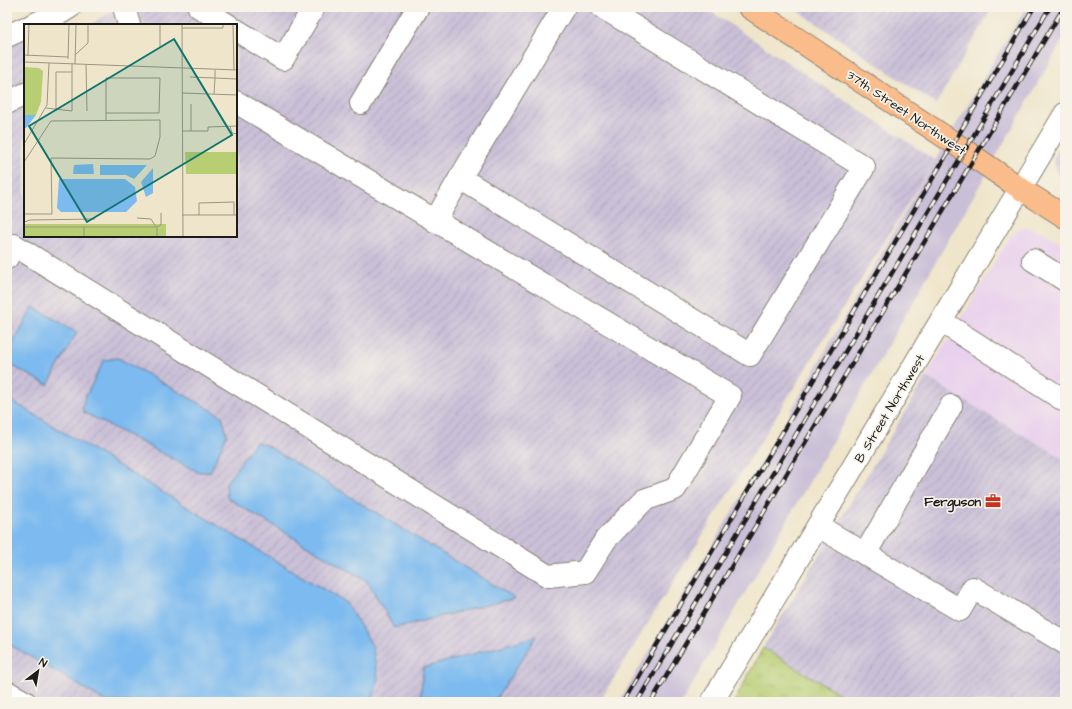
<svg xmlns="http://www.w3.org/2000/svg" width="1072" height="709" font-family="'Architects Daughter',sans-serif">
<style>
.built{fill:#e9d1ed}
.industrial{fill:url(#industrial-furrows)}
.railway{fill:#c9bfd7}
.grass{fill:url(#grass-tufts);stroke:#6a7548}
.water{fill:#7cbaef;stroke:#4c6b86}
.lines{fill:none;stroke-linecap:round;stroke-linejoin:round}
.minor-casing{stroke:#868073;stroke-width:24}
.major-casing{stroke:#868073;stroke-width:24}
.minor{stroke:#fff;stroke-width:22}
.major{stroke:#fabc8b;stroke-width:22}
.rail-casing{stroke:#1c1c1c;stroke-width:4.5}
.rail{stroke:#f7f3e8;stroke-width:3;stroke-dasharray:9;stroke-linecap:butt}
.labels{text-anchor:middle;stroke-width:3.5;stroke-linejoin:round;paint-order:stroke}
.street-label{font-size:13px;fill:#1c1c1c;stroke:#f7f3e8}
.poi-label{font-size:13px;font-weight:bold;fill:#1c1c1c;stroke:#f7f3e8;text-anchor:end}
.inset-road{fill:none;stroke:#9b9584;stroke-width:1}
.view{fill:#0f766e;fill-opacity:0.15;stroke:#0f766e;stroke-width:2}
.inset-edge{fill:none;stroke:#1c1c1c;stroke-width:2}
</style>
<defs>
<pattern id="industrial-furrows" width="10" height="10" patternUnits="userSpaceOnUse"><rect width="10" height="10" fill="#c9bfd7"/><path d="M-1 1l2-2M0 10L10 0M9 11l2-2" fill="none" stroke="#aca4b8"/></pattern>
<pattern id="grass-tufts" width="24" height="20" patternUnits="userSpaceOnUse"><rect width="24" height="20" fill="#b8ce73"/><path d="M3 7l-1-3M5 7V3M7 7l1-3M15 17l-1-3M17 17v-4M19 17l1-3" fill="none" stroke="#9eb063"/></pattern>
</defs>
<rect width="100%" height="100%" fill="#f7f3e8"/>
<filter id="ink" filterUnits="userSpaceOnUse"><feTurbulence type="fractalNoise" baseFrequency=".025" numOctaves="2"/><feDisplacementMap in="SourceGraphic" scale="8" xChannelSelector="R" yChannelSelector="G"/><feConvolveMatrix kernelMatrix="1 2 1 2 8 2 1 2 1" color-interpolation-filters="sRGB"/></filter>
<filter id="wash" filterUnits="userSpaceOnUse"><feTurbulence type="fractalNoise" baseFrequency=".012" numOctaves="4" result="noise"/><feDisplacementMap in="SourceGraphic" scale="16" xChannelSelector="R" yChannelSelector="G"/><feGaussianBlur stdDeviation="0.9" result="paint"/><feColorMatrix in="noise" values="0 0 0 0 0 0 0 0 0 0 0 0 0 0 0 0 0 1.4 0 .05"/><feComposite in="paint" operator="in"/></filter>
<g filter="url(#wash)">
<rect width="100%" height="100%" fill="#efe5ca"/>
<!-- built -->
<path class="built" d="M1029 228 1041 231 1065 246V459L987 414 926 377 1010 237 1018 229Z"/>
<!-- industrial -->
<g class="industrial">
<path d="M120 7H704L935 160 599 702H7V26L25 37V236H236V25H89Z"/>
<path d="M792 7H993L936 104Z"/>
<path d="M1065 139V190H1064L1053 159Z"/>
<path d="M926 377 987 414 1065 459V702H853L763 648Z"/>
</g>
<!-- railway -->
<path class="railway" d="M1026 7H1065V36L859 396 682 702H619L761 463 935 160Z"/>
<!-- grass -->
<path class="grass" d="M763 648 853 702H734Z"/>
<!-- water -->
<g class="water">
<path d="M33 307 77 332 48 385 7 363V354Z"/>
<path d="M118 358 222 416 227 435 210 472H198L83 412V402L104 360Z"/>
<path d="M7 398 346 603 372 645 378 678 372 702H107L7 643Z"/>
<path d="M256 442 266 445 515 598 394 628 368 582 227 498 226 483Z"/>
<path d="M537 636 494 702H420L423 668Z"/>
</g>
</g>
<g filter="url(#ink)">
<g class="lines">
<defs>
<g id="minor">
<path d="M124 7 129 25"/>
<path d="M199 7 228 25"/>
<path d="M32 25 62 12 70 7"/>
<path d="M236 30 283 59 314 7"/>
<path d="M7 36 25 28"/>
<path d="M7 103 25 94"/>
<path d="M361 103 418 7"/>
<path d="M460 178 750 355 864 167 602 7"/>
<path d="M435 221 460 178 564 7"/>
<path d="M7 258 14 245 548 576 585 572 606 539 644 500 675 489 730 396 236 102"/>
<path d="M1033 260 1065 280"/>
<path d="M941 321 1065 401"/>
<path d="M818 526 960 610 973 588 1065 643"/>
<path d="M865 554 951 406"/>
<path d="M7 692 25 702"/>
<path d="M712 702 1065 114"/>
</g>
<path id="major" d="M749 7 954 143 1021 189 1065 217"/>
</defs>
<!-- minor casing -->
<use href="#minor" class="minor-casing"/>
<!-- major casing -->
<use href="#major" class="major-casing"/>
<!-- minor -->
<use href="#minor" class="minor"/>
<!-- major -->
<use href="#major" class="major"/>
<defs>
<g id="rail">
<path d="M623 702 1034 7"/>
<path d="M637 702 1050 7"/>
<path d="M651 702 1064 7"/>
</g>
</defs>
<!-- rail casing -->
<use href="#rail" class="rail-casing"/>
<!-- rail -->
<use href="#rail" class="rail"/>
</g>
</g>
<!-- icons -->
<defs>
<symbol id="office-bare" viewBox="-9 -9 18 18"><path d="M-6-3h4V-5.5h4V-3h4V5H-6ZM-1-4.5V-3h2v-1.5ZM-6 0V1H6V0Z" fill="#c8321e" stroke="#f7f3e8" stroke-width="2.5" paint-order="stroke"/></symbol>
</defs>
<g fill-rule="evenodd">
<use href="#office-bare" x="982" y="490" width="22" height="22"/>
</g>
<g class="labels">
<!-- street labels -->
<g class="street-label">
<text transform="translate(907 112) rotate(34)" y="5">37th Street Northwest</text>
<text transform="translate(889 408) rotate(-59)" y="5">B Street Northwest</text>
</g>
<!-- poi labels -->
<g class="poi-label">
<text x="981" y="506">Ferguson</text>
</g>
</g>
<!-- overview -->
<g transform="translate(24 24)">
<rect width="213" height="213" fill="#efe5ca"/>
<path d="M161 128H213V150H162Z" fill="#b8ce73"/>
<path d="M0 43 15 44 19 47 17 78 12 91H0Z" fill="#b8ce73"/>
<path d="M0 200H142V213H0Z" fill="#b8ce73"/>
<path d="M0 91H12L2 104H0ZM69 140 70 150H49L50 141ZM76 141H123L110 155 102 151H76ZM129 144V169L122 173 117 158ZM35 155H101L111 163 113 177 102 188H37L33 184Z" fill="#7cbaef"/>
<path class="inset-road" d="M136 0V24M158 0 159 213M209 1 210 46M158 4H199V0M0 31 44 33M51 31 64 19V0M4 32 5 0M44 35 45 0M0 38 213 46M51 40 52 0M62 40 63 87M191 46V54L213 55M166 53 191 54 190 70M158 69 213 71M167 80V107M22 84 48 87V40M32 87V48H48M82 89V54H136L135 89H82V97M206 102 208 109 213 110M158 107H184V103L213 102M0 120 23 81 25 39M0 138 27 97 136 96V113L131 132 126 135 27 134 28 190H0M158 191H212M175 191V179L210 178V191M113 194 127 195 132 203M0 198 6 196 71 195M0 203H60M133 203 137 201V189M60 213V203H133V213"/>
<path class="view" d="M150 15 208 111 63 198 5 102Z"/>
<rect width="213" height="213" class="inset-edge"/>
</g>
<!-- margin -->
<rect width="1072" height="709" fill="none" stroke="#f7f3e8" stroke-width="24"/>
<!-- north arrow -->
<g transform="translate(38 671) rotate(31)" stroke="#f7f3e8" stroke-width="3" paint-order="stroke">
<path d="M0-3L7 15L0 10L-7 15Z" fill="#1c1c1c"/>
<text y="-6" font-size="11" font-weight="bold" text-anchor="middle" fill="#1c1c1c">N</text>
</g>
</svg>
